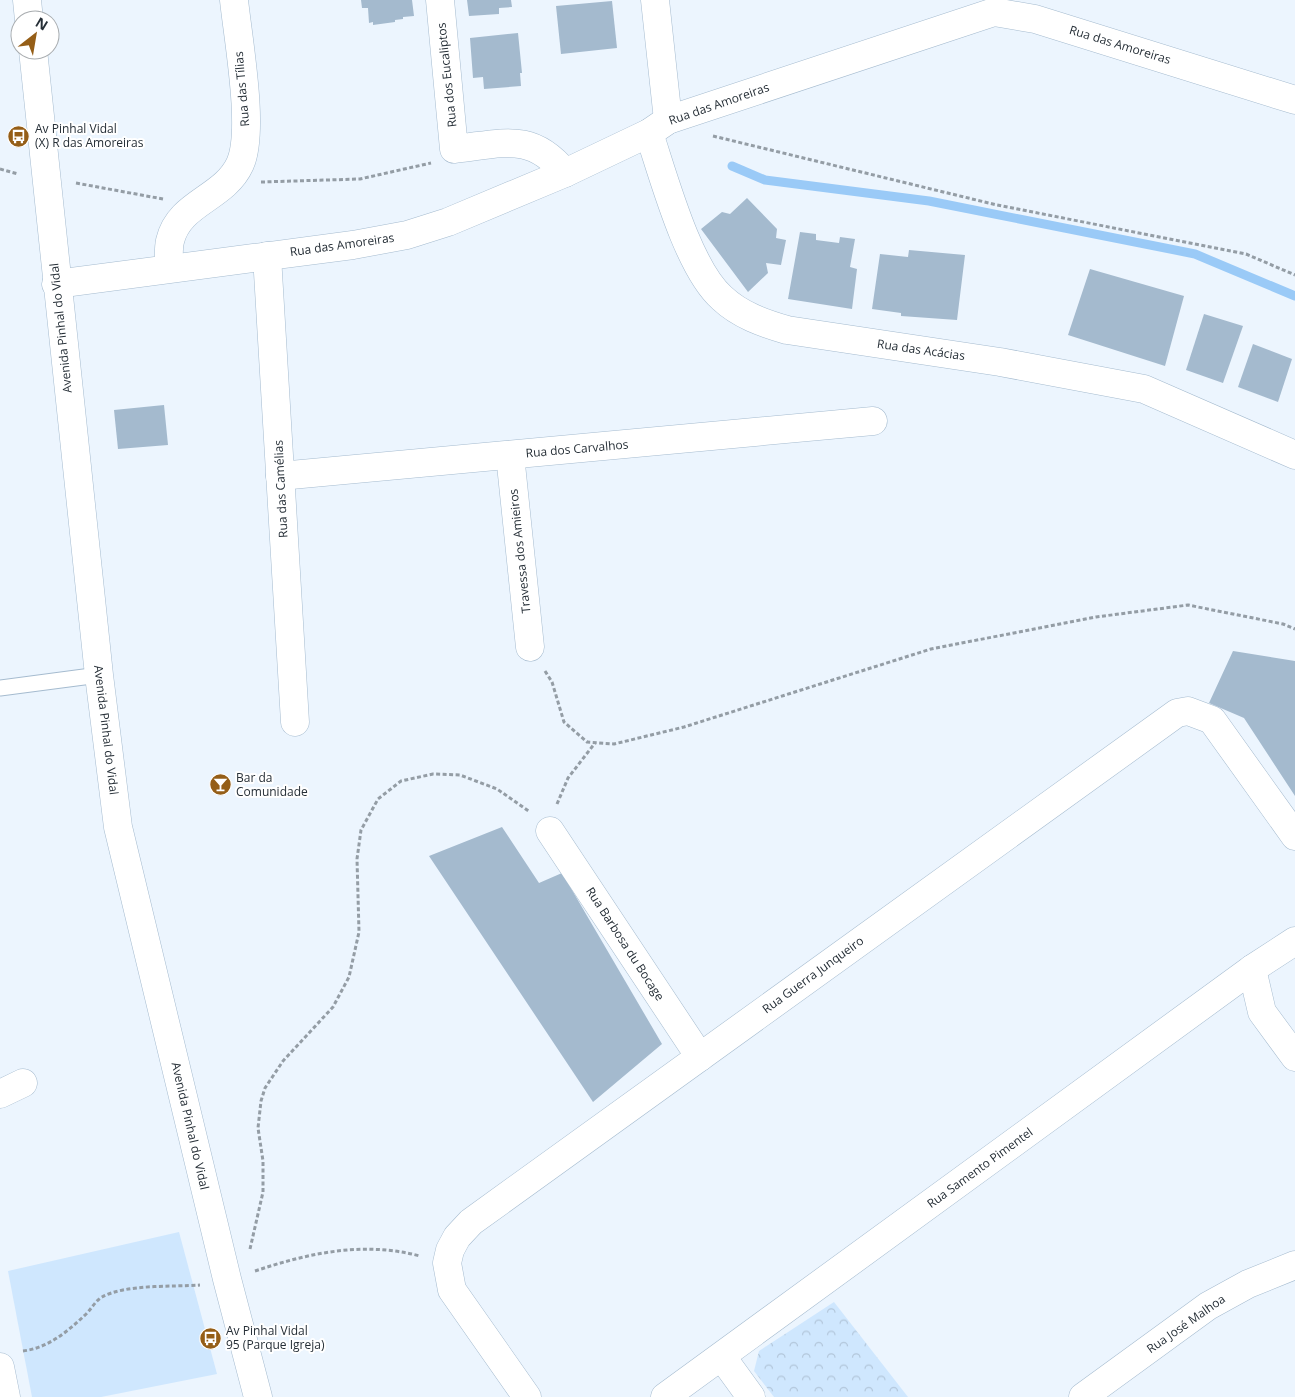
<svg xmlns="http://www.w3.org/2000/svg" width="1295" height="1397" font-family="'Open Sans',sans-serif">
<style>
.green{fill:#cfe7fe}
.forest{fill:url(#forest-crowns)}
.lines{fill:none;stroke-linecap:round;stroke-linejoin:round}
.stream{stroke:#9acaf7;stroke-width:9}
.building{fill:#a4bace}
.lane-casing{stroke:#a5bbcf;stroke-width:17}
.street-casing{stroke:#a5bbcf;stroke-width:29}
.secondary-casing{stroke:#a5bbcf;stroke-width:29}
.path{stroke:#949da5;stroke-width:3;stroke-dasharray:4 2.5;stroke-linecap:butt}
.lane{stroke:#fff;stroke-width:15}
.street{stroke:#fff;stroke-width:28}
.secondary{stroke:#fff;stroke-width:28}
.labels{text-anchor:middle;stroke-width:4;stroke-linejoin:round;paint-order:stroke}
.street-label{font-size:12px;fill:#262f37;stroke:#fff}
.poi-label{font-size:12px;fill:#262f37;stroke:#fff;text-anchor:start}
</style>
<defs>
<pattern id="forest-crowns" width="20" height="18" patternUnits="userSpaceOnUse" patternTransform="scale(1.25)"><rect width="20" height="18" fill="#cfe7fe"/><path d="M2 6a3 3 0 1 1 6 0M12 15a3 3 0 1 1 6 0" fill="none" stroke="#b2c6da"/></pattern>
</defs>
<rect width="100%" height="100%" fill="#ecf5fe"/>
<!-- green -->
<path class="green" d="M179 1232 217 1374 101 1397H32L8 1271Z"/>
<!-- forest -->
<path class="forest" d="M834 1302 908 1397H774L754 1371 759 1351Z"/>
<g class="lines">
<!-- stream -->
<path class="stream" d="M732 166 765 180 929 201 1195 254 1295 296"/>
</g>
<!-- building -->
<g class="building">
<path d="M361 0H412L414 16 403 17V19L395 20V22L373 25V22L369 23 368 8H362Z"/>
<path d="M467 0H511L512 7 499 8V14L469 16Z"/>
<path d="M612 1 617 48 561 54 556 6Z"/>
<path d="M518 33 522 73H520L521 86 484 89 483 77 473 78 470 38Z"/>
<path d="M747 198 777 229 776 238 786 240 781 265 766 263 768 273 748 292 701 229 722 212 730 214Z"/>
<path d="M800 232 816 234V240L839 243 840 237 855 239 850 267 857 269 852 309 788 299Z"/>
<path d="M909 250 965 255 957 320 901 316V313L872 309 880 254 908 257Z"/>
<path d="M1090 269 1184 296 1165 366 1068 335Z"/>
<path d="M1204 314 1243 326 1223 383 1186 370Z"/>
<path d="M1253 344 1292 359 1278 402 1238 387Z"/>
<path d="M164 405 168 445 118 449 114 410Z"/>
<path d="M1233 651 1295 661V796L1244 718 1209 703Z"/>
<path d="M502 827 539 883 562 873 662 1044 593 1102 429 856Z"/>
</g>
<g class="lines">
<defs>
<path id="lane" d="M0 688 99 675"/>
<g id="street">
<path d="M440 0 454 149C502 144 531 131 565 173"/>
<path d="M655 0 668 120"/>
<path d="M649 133C664 178 688 268 722 298 740 315 763 323 787 330L1000 362 1144 389 1295 455"/>
<path d="M267 256 295 722"/>
<path d="M169 268C169 260 168 250 170 241 179 202 224 199 240 164 255 131 238 39 234 0"/>
<path d="M56 284 353 245 407 235 448 222 565 173 649 133 668 120 994 12 1035 19 1295 100"/>
<path d="M510 455 530 647"/>
<path d="M280 476 873 421"/>
<path d="M550 831 700 1057"/>
<path d="M1252 969 1262 1012 1295 1057"/>
<path d="M0 1094 23 1083"/>
<path d="M722 1357 751 1397"/>
<path d="M0 1367 6 1397"/>
<path d="M527 1397 452 1290 447 1263 450 1250 457 1237 471 1222 1177 713 1188 711 1212 720 1295 836"/>
<path d="M665 1397 1252 969 1295 941"/>
<path d="M1083 1397 1208 1306 1248 1284 1295 1265"/>
</g>
<g id="secondary">
<path d="M27 0 29 20"/>
<path d="M33 50 99 675 118 827 227 1279 258 1397"/>
</g>
</defs>
<!-- lane casing -->
<use href="#lane" class="lane-casing"/>
<!-- street casing -->
<use href="#street" class="street-casing"/>
<!-- secondary casing -->
<use href="#secondary" class="secondary-casing"/>
<!-- path -->
<g class="path">
<path d="M713 136 997 205 1246 254 1295 275"/>
<path d="M0 169 18 174"/>
<path d="M261 182 360 179 431 163"/>
<path d="M76 183 163 199"/>
<path d="M545 671 552 682 564 722 587 742 614 744 684 727 931 649 1096 617 1188 605 1283 624 1295 629"/>
<path d="M557 804 568 778 595 743"/>
<path d="M250 1249 263 1192V1161L258 1128 261 1101 265 1088 283 1061 333 1007 349 977 359 932 357 859 361 830 378 799 401 781 433 774 460 775 497 789 530 812"/>
<path d="M255 1271C309 1253 363 1241 420 1256"/>
<path d="M23 1351C47 1348 66 1333 84 1316 91 1310 95 1301 102 1297 126 1284 172 1287 200 1285"/>
</g>
<!-- lane -->
<use href="#lane" class="lane"/>
<!-- street -->
<use href="#street" class="street"/>
<!-- secondary -->
<use href="#secondary" class="secondary"/>
</g>
<!-- icons -->
<defs>
<symbol id="bus-disc" viewBox="-11 -11 22 22"><circle r="9.5" fill="#955e17" stroke="#fff"/><path d="M-5-6H5V4H4V6H2V4H-2V6H-4V4H-5ZM-3.5-4V0h7V-4ZM-3.5 1.2v1.5H-2V1.2ZM2 1.2v1.5H3.5V1.2Z" fill="#fff"/></symbol>
<symbol id="bar-disc" viewBox="-11 -11 22 22"><circle r="9.5" fill="#955e17" stroke="#fff"/><path d="M-6-5H6L.8 .8V4.5H3.5V6h-7V4.5H-.8V.8Z" fill="#fff"/></symbol>
</defs>
<g fill-rule="evenodd">
<use href="#bus-disc" x="6" y="124" width="25" height="25"/>
<use href="#bar-disc" x="208" y="772" width="25" height="25"/>
<use href="#bus-disc" x="198" y="1326" width="25" height="25"/>
</g>
<g class="labels">
<!-- street labels -->
<g class="street-label">
<text transform="translate(1120 45) rotate(17)" y="4">Rua das Amoreiras</text>
<text transform="translate(447 75) rotate(-96)" y="4">Rua dos Eucaliptos</text>
<text transform="translate(242 89) rotate(-95)" y="4">Rua das Tílias</text>
<text transform="translate(719 104) rotate(-19)" y="4">Rua das Amoreiras</text>
<text transform="translate(342 245) rotate(-8)" y="4">Rua das Amoreiras</text>
<text transform="translate(61 328) rotate(-96)" y="4">Avenida Pinhal do Vidal</text>
<text transform="translate(921 350) rotate(8)" y="4">Rua das Acácias</text>
<text transform="translate(577 449) rotate(-5)" y="4">Rua dos Carvalhos</text>
<text transform="translate(281 489) rotate(-93)" y="4">Rua das Camélias</text>
<text transform="translate(520 551) rotate(-96)" y="4">Travessa dos Amieiros</text>
<text transform="translate(106 730) rotate(83)" y="4">Avenida Pinhal do Vidal</text>
<text transform="translate(625 944) rotate(57)" y="4">Rua Barbosa du Bocage</text>
<text transform="translate(813 975) rotate(-36)" y="4">Rua Guerra Junqueiro</text>
<text transform="translate(190 1126) rotate(77)" y="4">Avenida Pinhal do Vidal</text>
<text transform="translate(980 1168) rotate(-36)" y="4">Rua Samento Pimentel</text>
<text transform="translate(1186 1324) rotate(-35)" y="4">Rua José Malhoa</text>
</g>
<!-- poi labels -->
<g class="poi-label">
<text x="35" y="133">Av Pinhal Vidal<tspan x="35" dy="14">(X) R das Amoreiras</tspan></text>
<text x="236" y="782">Bar da<tspan x="236" dy="14">Comunidade</tspan></text>
<text x="226" y="1335">Av Pinhal Vidal<tspan x="226" dy="14">95 (Parque Igreja)</tspan></text>
</g>
</g>
<!-- north arrow -->
<g transform="translate(35 35) rotate(31)"><circle r="24" fill="#ffffff" stroke="#a8acaf"/>
<path d="M0-4L9 19L0 12L-9 19Z" fill="#955e17"/>
<text y="-8" font-size="14" font-weight="bold" text-anchor="middle" fill="#262f37">N</text>
</g>
</svg>
